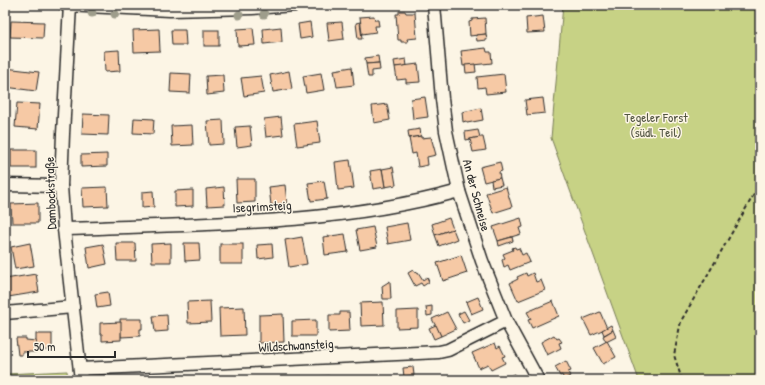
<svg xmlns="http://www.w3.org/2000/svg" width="765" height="385" font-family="'Patrick Hand',sans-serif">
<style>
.green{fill:#c7d285;stroke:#797e58}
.building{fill:#f6c9a5;stroke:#2b2b2b}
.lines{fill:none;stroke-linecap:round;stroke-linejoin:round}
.minor-casing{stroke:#2b2b2b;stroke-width:15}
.path{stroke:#2b2b2b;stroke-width:2;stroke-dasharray:4 3;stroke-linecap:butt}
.minor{stroke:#fcf5e5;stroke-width:12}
.tree{fill:#9e9d8b}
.labels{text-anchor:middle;stroke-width:3;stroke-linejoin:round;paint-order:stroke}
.park-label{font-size:13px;fill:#525542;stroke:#fcf5e5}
.street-label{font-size:13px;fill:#2b2b2b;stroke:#fcf5e5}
</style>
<rect width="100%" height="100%" fill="#fcf5e5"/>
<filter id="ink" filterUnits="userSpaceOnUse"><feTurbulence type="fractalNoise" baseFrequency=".025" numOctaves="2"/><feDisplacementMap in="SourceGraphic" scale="8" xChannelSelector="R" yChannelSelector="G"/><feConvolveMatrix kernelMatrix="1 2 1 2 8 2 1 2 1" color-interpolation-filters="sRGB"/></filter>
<g filter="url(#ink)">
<!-- green -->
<g class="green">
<path d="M563 5H760V380H639L551 138Z"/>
<path d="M67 371 68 380H5V374Z"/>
</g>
<!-- building -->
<g class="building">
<path d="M399 11H405L406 13H415L417 38 407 39 408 42H401V40H398L396 14H399Z"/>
<path d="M374 16 375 20H378L379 26H375L376 32 362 34 360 17Z"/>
<path d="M543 16 545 32 527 33 526 18Z"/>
<path d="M485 18 486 34 470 36 469 22 472 21V19Z"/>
<path d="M11 21 44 22 43 38 10 37Z"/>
<path d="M310 22 312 37 300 39 298 24Z"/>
<path d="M342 22 344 39 329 41 327 23Z"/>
<path d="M360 22 362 39H358L356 23Z"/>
<path d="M281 27 282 42 264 44 263 29Z"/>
<path d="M253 28 255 45 238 46 237 29Z"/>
<path d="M159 29 160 51 134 52 133 30Z"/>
<path d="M171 30H185L186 45H172Z"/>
<rect x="204" y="30" width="15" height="16"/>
<path d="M486 34 487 40 477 41 476 35Z"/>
<path d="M486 48 487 52H491L492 63 463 66 461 51Z"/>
<path d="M119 50 120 71 105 72 104 51Z"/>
<path d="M378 56 379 63 366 64 365 58Z"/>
<path d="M406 59 407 66 395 67 394 61Z"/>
<path d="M379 63 380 70 372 71V77H368L366 64Z"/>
<path d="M418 64 420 82 406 83V79L397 80 395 67Z"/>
<path d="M475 64 476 72 466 73 465 65Z"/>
<path d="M352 67 354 85 337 87 334 70Z"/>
<path d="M5 68 39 72 36 91 5 87Z"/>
<path d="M289 71 292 89 273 92 270 75Z"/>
<path d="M171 73 191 74 190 93 170 92Z"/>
<path d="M321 73 324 90 306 93 303 76Z"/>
<path d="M504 74 506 92 486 94 485 87 478 88 477 77Z"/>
<path d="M223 75 224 93 207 95 206 76Z"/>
<path d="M261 76 264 93 244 96 241 78Z"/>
<path d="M425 97 428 117 413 119 411 99Z"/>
<path d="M543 98 545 113 527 115 525 100Z"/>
<path d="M17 103 40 104 38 129 15 127Z"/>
<path d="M387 104 390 120 374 123 372 106Z"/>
<path d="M481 108 483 120 467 123 466 121 463 122 462 112Z"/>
<path d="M83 114 109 115 108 135 82 134Z"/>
<path d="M281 117 283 135 266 137 264 119Z"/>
<path d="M134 118 154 119 153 134 133 133Z"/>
<path d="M223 120 224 144 209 145 207 121Z"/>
<path d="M317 121 320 143 297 146 294 124Z"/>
<path d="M192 125 193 145 172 146 171 126Z"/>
<path d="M250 126 252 145 237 147 235 127Z"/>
<path d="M420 129 421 136 409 138 408 131Z"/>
<path d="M478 130 480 137 466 140 465 132Z"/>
<path d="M421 136V138L431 137 436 155 427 157 428 165 418 167 416 153 412 154 409 138Z"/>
<path d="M480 137H483L486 150 473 152 470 139Z"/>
<rect x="11" y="150" width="25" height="18"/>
<path d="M107 154V166L81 167V155Z"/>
<path d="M350 160 354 188 338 190 335 162Z"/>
<path d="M500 162 502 171 499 172 500 178 484 182 480 167Z"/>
<path d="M393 167 396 185 385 187 382 169Z"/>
<path d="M382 169 385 187 373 189 370 171Z"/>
<path d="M500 178 502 185 492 187 491 180Z"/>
<path d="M236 179H255V202L237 203Z"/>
<path d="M324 181 327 199 311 201 308 183Z"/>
<path d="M285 185 287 203 271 205 269 187Z"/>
<path d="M107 187 108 206 83 207 82 188Z"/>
<path d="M224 187 225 205 207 206 206 189Z"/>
<path d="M506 187 512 207 493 213 486 193Z"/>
<path d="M193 190V206L175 207V191Z"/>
<path d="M153 191 154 207 142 208V192Z"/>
<path d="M38 203V223H12L11 204Z"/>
<path d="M449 218 453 229 435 235 432 224Z"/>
<path d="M521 218 523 227 519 228 521 234 498 241 493 227Z"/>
<path d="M407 223 410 240 388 244 385 227Z"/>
<path d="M373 227 377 247 360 250 356 230Z"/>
<path d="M453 229 457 239 439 246 435 235Z"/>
<path d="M345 234 348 252 325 255 323 237Z"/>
<path d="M302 237 307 264 289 267 285 240Z"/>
<path d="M512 237 513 241 499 246 498 241Z"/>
<path d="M30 243 34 266 15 269 11 247Z"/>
<path d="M116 243H135L136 261H117Z"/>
<path d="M171 243V262H152L151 244Z"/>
<path d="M184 243H199L200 260 185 261Z"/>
<path d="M103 244 107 264 89 268 86 247Z"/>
<rect x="220" y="244" width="23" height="20"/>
<path d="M272 244 273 257 258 259 257 245Z"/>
<path d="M515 247 516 249 519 248 522 255 526 253 530 262 510 270 508 265 504 267 502 260 505 258 503 254 513 250 512 248Z"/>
<path d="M461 255 467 273 443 281 437 263Z"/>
<path d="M413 270 415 273 418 272 423 280 427 277 429 282 423 286 421 283 415 286 408 273Z"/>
<path d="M526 273 527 276 533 273 536 282 541 280 545 290 518 301 510 283 518 279 517 277Z"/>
<path d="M36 274 39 292 8 297 5 279Z"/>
<path d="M390 281 391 299H383L382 286Z"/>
<path d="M108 292 110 306 97 308 95 294Z"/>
<path d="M478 297 483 309 471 314 466 302Z"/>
<path d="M210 301 211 322 188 323 187 302Z"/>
<path d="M553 301 559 316 532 328 528 320 531 319 527 312Z"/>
<path d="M383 302 384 325 361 326 360 303Z"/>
<path d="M432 306V315L427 316 426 307Z"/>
<path d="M244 307 245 335 220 336 219 308Z"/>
<path d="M418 310V327L397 328V311Z"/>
<path d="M464 311 469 320 463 323 458 314Z"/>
<path d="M340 312H349L350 331 329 332V315H340Z"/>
<path d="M447 312 456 329 441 336 432 319Z"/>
<path d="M600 312 607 328 591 335 583 319Z"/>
<path d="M283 314 284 342 259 343V315Z"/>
<path d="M167 315 168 331 155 332 153 316Z"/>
<path d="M120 319H142V329H140V336L121 337Z"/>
<path d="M316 320V336H292V321Z"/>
<path d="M121 322V340L102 341V334H100V323Z"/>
<path d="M436 325 441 336 434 339 429 328Z"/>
<path d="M611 325 613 330 604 335 602 330Z"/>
<path d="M613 330 616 337 606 342 603 336Z"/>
<rect x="36" y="334" width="16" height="16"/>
<path d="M554 335 557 339 559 338 562 342 559 343 561 348 547 355 541 342Z"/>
<path d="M16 338H26V340L36 341V352H22V355H18Z"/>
<path d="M607 341 616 357 603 364 594 348Z"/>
<path d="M495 343 497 348 500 346 505 356 502 357 505 363 491 370 488 364 479 368 472 353Z"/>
<path d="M566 361 571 371 568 372 570 376 564 379 562 375 560 376 555 367Z"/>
<path d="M413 367 414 375 404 377 403 368Z"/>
<path d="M514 374 517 380H501Z"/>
<path d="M329 376V380H312L311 377Z"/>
</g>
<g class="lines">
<defs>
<g id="minor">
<path d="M65 5 170 10 252 8 295 5"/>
<path d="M70 5 63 134 61 186 64 229 81 380"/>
<path d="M434 5 442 99 446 131 459 191 482 261 506 321 538 380"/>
<path d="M5 185 61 186"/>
<path d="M64 229C195 224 333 226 459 191"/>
<path d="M5 313 73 307"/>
<path d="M80 369 439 352 448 350 506 321"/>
</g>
</defs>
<!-- minor casing -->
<use href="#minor" class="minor-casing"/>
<!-- path -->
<g class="path">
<path d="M760 34 759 36 760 48"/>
<path d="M682 380 674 355 681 321 760 184"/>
</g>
<!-- minor -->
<use href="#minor" class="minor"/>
</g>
<!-- trees -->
<g class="tree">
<circle cx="92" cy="13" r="4.5"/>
<circle cx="115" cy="14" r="4.5"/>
<circle cx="264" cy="14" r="4.5"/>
<circle cx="239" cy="15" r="4.5"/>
</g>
</g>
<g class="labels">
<!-- park labels -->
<g class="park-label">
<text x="656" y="122">Tegeler Forst<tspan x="656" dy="15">(südl. Teil)</tspan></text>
</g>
<!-- street labels -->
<g class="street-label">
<text transform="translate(50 193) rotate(-92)" y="5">Dambockstraße</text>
<text transform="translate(477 195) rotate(75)" y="5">An der Schneise</text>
<text transform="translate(262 206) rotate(-3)" y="5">Isegrimsteig</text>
<text transform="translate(296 345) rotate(-3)" y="5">Wildschwansteig</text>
</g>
</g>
<!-- margin -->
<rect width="765" height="385" fill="none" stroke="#fcf5e5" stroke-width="20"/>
<rect x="10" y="10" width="745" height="365" fill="none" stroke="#2b2b2b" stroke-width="1.5" filter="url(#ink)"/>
<!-- scale -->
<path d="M28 351v6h87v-6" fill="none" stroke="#2b2b2b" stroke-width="2"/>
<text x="34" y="351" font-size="12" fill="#2b2b2b" stroke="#fcf5e5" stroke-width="3" paint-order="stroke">50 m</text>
</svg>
